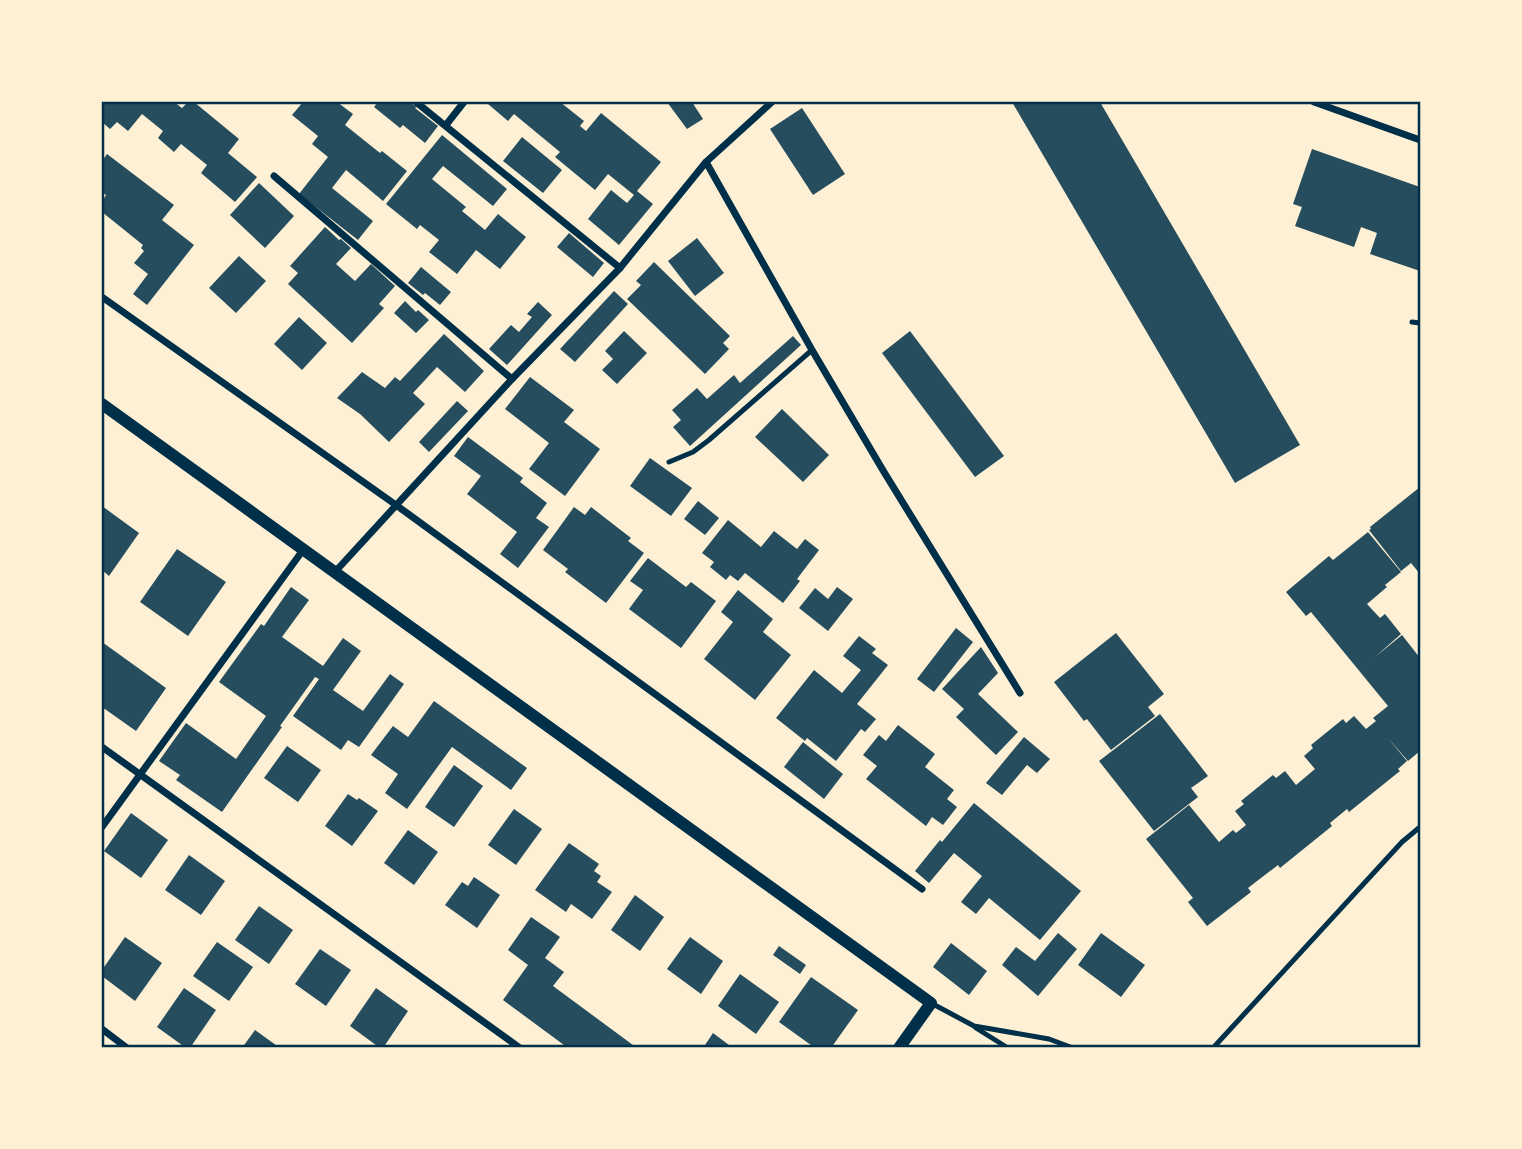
<svg xmlns="http://www.w3.org/2000/svg" width="1522" height="1149" font-family="'DejaVu Sans',sans-serif">
<style>
.building{fill:#264d5e}
.lines{fill:none;stroke-linecap:round;stroke-linejoin:round}
.service{stroke:#003049;stroke-width:5}
.minor{stroke:#003049;stroke-width:7}
.tertiary{stroke:#003049;stroke-width:12}
.neatline{fill:none;stroke:#003049;stroke-width:2.5}
</style>
<rect width="100%" height="100%" fill="#fdf0d5"/>
<!-- building -->
<g class="building">
<path d="M102 102H174L182 108 188 102H194L239 139 228 153 257 177 235 202 201 173 207 165 181 144 174 152 158 138 163 131 142 114 128 131 117 122 110 129 102 122Z"/>
<path d="M303 102H337L353 114 345 125 380 153 382 151 407 171 383 201 346 170 332 188 373 221 358 240 299 194 328 157 312 144 318 136 292 115Z"/>
<path d="M378 102H409L417 107 415 108 438 126 425 143 403 125 400 128 374 107Z"/>
<path d="M490 102H560L584 121 580 126 586 131 601 113 661 162 637 191 653 204 619 245 588 219 611 190 627 203 634 195 608 174 595 190 555 157 560 152 514 114 508 121 488 104Z"/>
<path d="M667 102H692L703 119 687 129Z"/>
<path d="M1012 102H1100L1300 445 1235 483Z"/>
<path d="M802 108 845 174 813 195 770 129Z"/>
<path d="M442 135 507 189 493 206 443 166 432 179 466 207 462 211 485 230 498 214 526 237 500 269 476 250 457 274 429 252 439 240 420 225 417 229 386 204Z"/>
<path d="M522 137 562 170 543 193 503 161Z"/>
<path d="M1312 149 1420 187V271L1370 254 1377 233 1361 227 1354 247 1295 226 1302 207 1293 204Z"/>
<path d="M107 154 174 205 162 220 194 245 147 305 133 294 148 274 134 263 144 251 141 248 143 245 102 212V202L106 195 102 192V161Z"/>
<path d="M259 183 294 216 265 248 230 215Z"/>
<path d="M325 227 339 240 341 239 351 248 336 264 355 281 371 264 395 286 379 304 384 308 352 343 288 284 298 273 290 266Z"/>
<path d="M569 233 604 263 593 277 557 247Z"/>
<path d="M697 238 724 273 695 296 668 261Z"/>
<path d="M239 256 266 281 236 313 209 288Z"/>
<path d="M654 262 730 336 723 343 729 349 705 374 627 299 641 285 636 281Z"/>
<path d="M421 267 451 292 440 305 425 293 423 295 408 283Z"/>
<path d="M614 291 628 304 575 362 560 349Z"/>
<path d="M405 301 416 312 418 310 429 320 416 333 394 313Z"/>
<path d="M538 302 552 315 507 365 489 349 511 325 519 332 532 317 527 314Z"/>
<path d="M299 317 327 343 302 370 274 344Z"/>
<path d="M624 331 647 353 617 384 602 370 613 359 605 351Z"/>
<path d="M910 331 1004 456 975 477 882 353Z"/>
<path d="M444 334 484 371 465 392 437 367 413 393 425 404 389 442 360 414 337 398 362 372 385 388 395 377 400 381Z"/>
<path d="M793 336 801 345 690 446 673 427 681 420 672 410 697 388 707 399 734 375 740 383Z"/>
<path d="M530 377 574 410 564 422 600 449 565 496 529 469 549 443 505 409Z"/>
<path d="M457 401 468 411 429 452 419 442Z"/>
<path d="M782 409 829 455 803 482 755 437Z"/>
<path d="M468 437 523 478 520 482 547 503 536 518 549 527 518 568 500 554 517 532 467 494 481 476 454 456Z"/>
<path d="M650 458 692 488 671 516 630 486Z"/>
<path d="M1420 487V574L1411 563 1401 571 1369 530 1371 529 1370 527Z"/>
<path d="M698 501 719 518 705 535 684 519Z"/>
<path d="M102 506 139 533 109 576 102 570Z"/>
<path d="M574 507 585 515 591 507 631 538 628 541 644 553 606 603 565 572 568 569 543 550Z"/>
<path d="M728 520 761 547 774 531 797 549 805 539 819 550 797 579 800 581 783 603 745 573 738 581 730 575 726 580 710 567 714 562 702 553Z"/>
<path d="M1368 532 1401 572 1385 585 1387 587 1367 604 1380 618 1385 614 1401 634 1375 657 1402 635 1420 658V751L1408 761 1387 737 1407 761 1398 769 1400 771 1349 812 1347 809 1330 823 1332 826 1280 868 1278 865 1248 888 1251 892 1207 926 1188 902 1193 898 1146 839 1189 805 1219 842 1233 830 1236 833 1246 825 1235 811 1244 804 1241 801 1273 775 1276 778 1285 771 1296 785 1315 769 1304 756 1313 748 1311 745 1343 719 1346 723 1354 716 1366 729 1376 721 1373 718 1388 706 1311 612 1306 616 1286 592 1329 556 1333 560Z"/>
<path d="M177 549 226 582 188 636 140 602Z"/>
<path d="M648 558 686 587 691 582 716 601 681 648 629 609 643 590 630 581Z"/>
<path d="M291 587 309 600 282 637 323 666 343 638 361 651 333 690 363 711 390 674 404 684 359 747 348 740 341 750 293 716 319 679 315 677 280 726 282 727 222 812 176 780 180 775 159 761 186 723 236 759 266 716 219 682 261 624 264 626Z"/>
<path d="M837 587 853 599 828 631 799 608 815 588 828 599Z"/>
<path d="M738 590 773 619 763 632 791 655 755 700 704 659 733 622 721 612Z"/>
<path d="M956 628 973 642 934 692 917 679Z"/>
<path d="M1116 633 1164 694 1148 707 1155 716 1111 750 1087 719 1084 721 1054 682Z"/>
<path d="M859 636 876 649 872 653 888 665 857 704 876 719 865 732 861 729 836 761 807 738 805 741 776 718 814 670 842 693 861 670 843 656Z"/>
<path d="M102 642 166 688 136 731 102 707Z"/>
<path d="M981 647 998 673 978 694 1018 732 996 755 956 717 964 709 942 689Z"/>
<path d="M434 701 527 768 511 790 452 747 407 809 385 793 398 774 371 755 393 726 408 737Z"/>
<path d="M1160 714 1208 776 1191 788 1198 797 1154 831 1099 761Z"/>
<path d="M898 725 935 754 925 767 954 790 947 799 957 807 943 825 932 817 926 826 866 779 877 766 863 755 879 735 886 741Z"/>
<path d="M1024 737 1050 759 1037 773 1027 765 1002 795 986 783Z"/>
<path d="M803 742 843 774 824 799 784 767Z"/>
<path d="M287 746 321 770 298 802 264 778Z"/>
<path d="M454 765 483 786 454 827 425 807Z"/>
<path d="M348 794 357 800 359 798 378 811 352 846 325 826Z"/>
<path d="M974 803 1081 891 1040 940 989 898 976 914 961 902 982 876 954 853 929 883 915 871 940 840 942 842Z"/>
<path d="M514 809 542 829 516 865 488 845Z"/>
<path d="M131 813 168 840 141 878 104 851Z"/>
<path d="M408 830 438 852 414 885 384 863Z"/>
<path d="M569 843 599 864 594 871 601 876 597 882 612 892 592 919 571 904 566 912 535 890Z"/>
<path d="M189 855 225 881 201 915 165 890Z"/>
<path d="M474 877 500 895 477 928 445 905 462 882 468 886Z"/>
<path d="M635 895 664 917 640 951 611 930Z"/>
<path d="M259 906 293 930 269 964 235 940Z"/>
<path d="M531 917 560 937 545 958 564 972 553 986 637 1048H568L503 1000 528 965 508 950Z"/>
<path d="M1058 933 1077 949 1038 996 1002 965 1016 947 1035 961Z"/>
<path d="M1101 933 1145 965 1121 997 1078 965Z"/>
<path d="M125 937 162 963 135 1001 102 976V970Z"/>
<path d="M690 937 723 961 701 994 667 969Z"/>
<path d="M217 942 253 967 229 1001 193 976Z"/>
<path d="M951 943 987 971 969 995 933 967Z"/>
<path d="M779 946 806 965 800 974 773 955Z"/>
<path d="M320 949 351 970 326 1006 295 984Z"/>
<path d="M740 974 779 1002 756 1034 718 1006Z"/>
<path d="M811 977 858 1010 831 1048H815L779 1022Z"/>
<path d="M184 988 216 1010 190 1048H186L157 1027Z"/>
<path d="M376 988 408 1011 383 1048H380L350 1026Z"/>
<path d="M255 1030 280 1048H242Z"/>
<path d="M713 1033 733 1048H703Z"/>
</g>
<g class="lines">
<!-- service -->
<g class="service">
<path d="M1412 322 1420 323"/>
<path d="M669 462 693 452 709 440 812 350"/>
<path d="M931 1003 974 1026 1049 1039 1073 1048"/>
<path d="M976 1028 1008 1048"/>
<path d="M1213 1048 1402 842 1420 827"/>
</g>
<!-- minor -->
<g class="minor">
<path d="M416 102 620 268"/>
<path d="M1314 102 1420 140"/>
<path d="M446 125 464 102"/>
<path d="M706 162 812 350 884 472 1020 693"/>
<path d="M274 176 512 379"/>
<path d="M102 297 396 505 922 889"/>
<path d="M334 573 512 379 620 268 706 162 772 102"/>
<path d="M102 747 520 1048"/>
<path d="M102 827 303 550"/>
<path d="M102 1029 127 1048"/>
</g>
<!-- tertiary -->
<path class="tertiary" d="M102 404 931 1003 899 1048"/>
</g>
<!-- border -->
<rect width="1522" height="1149" fill="none" stroke="#fdf0d5" stroke-width="206"/>
<rect x="103" y="103" width="1316" height="943" class="neatline"/>
</svg>
